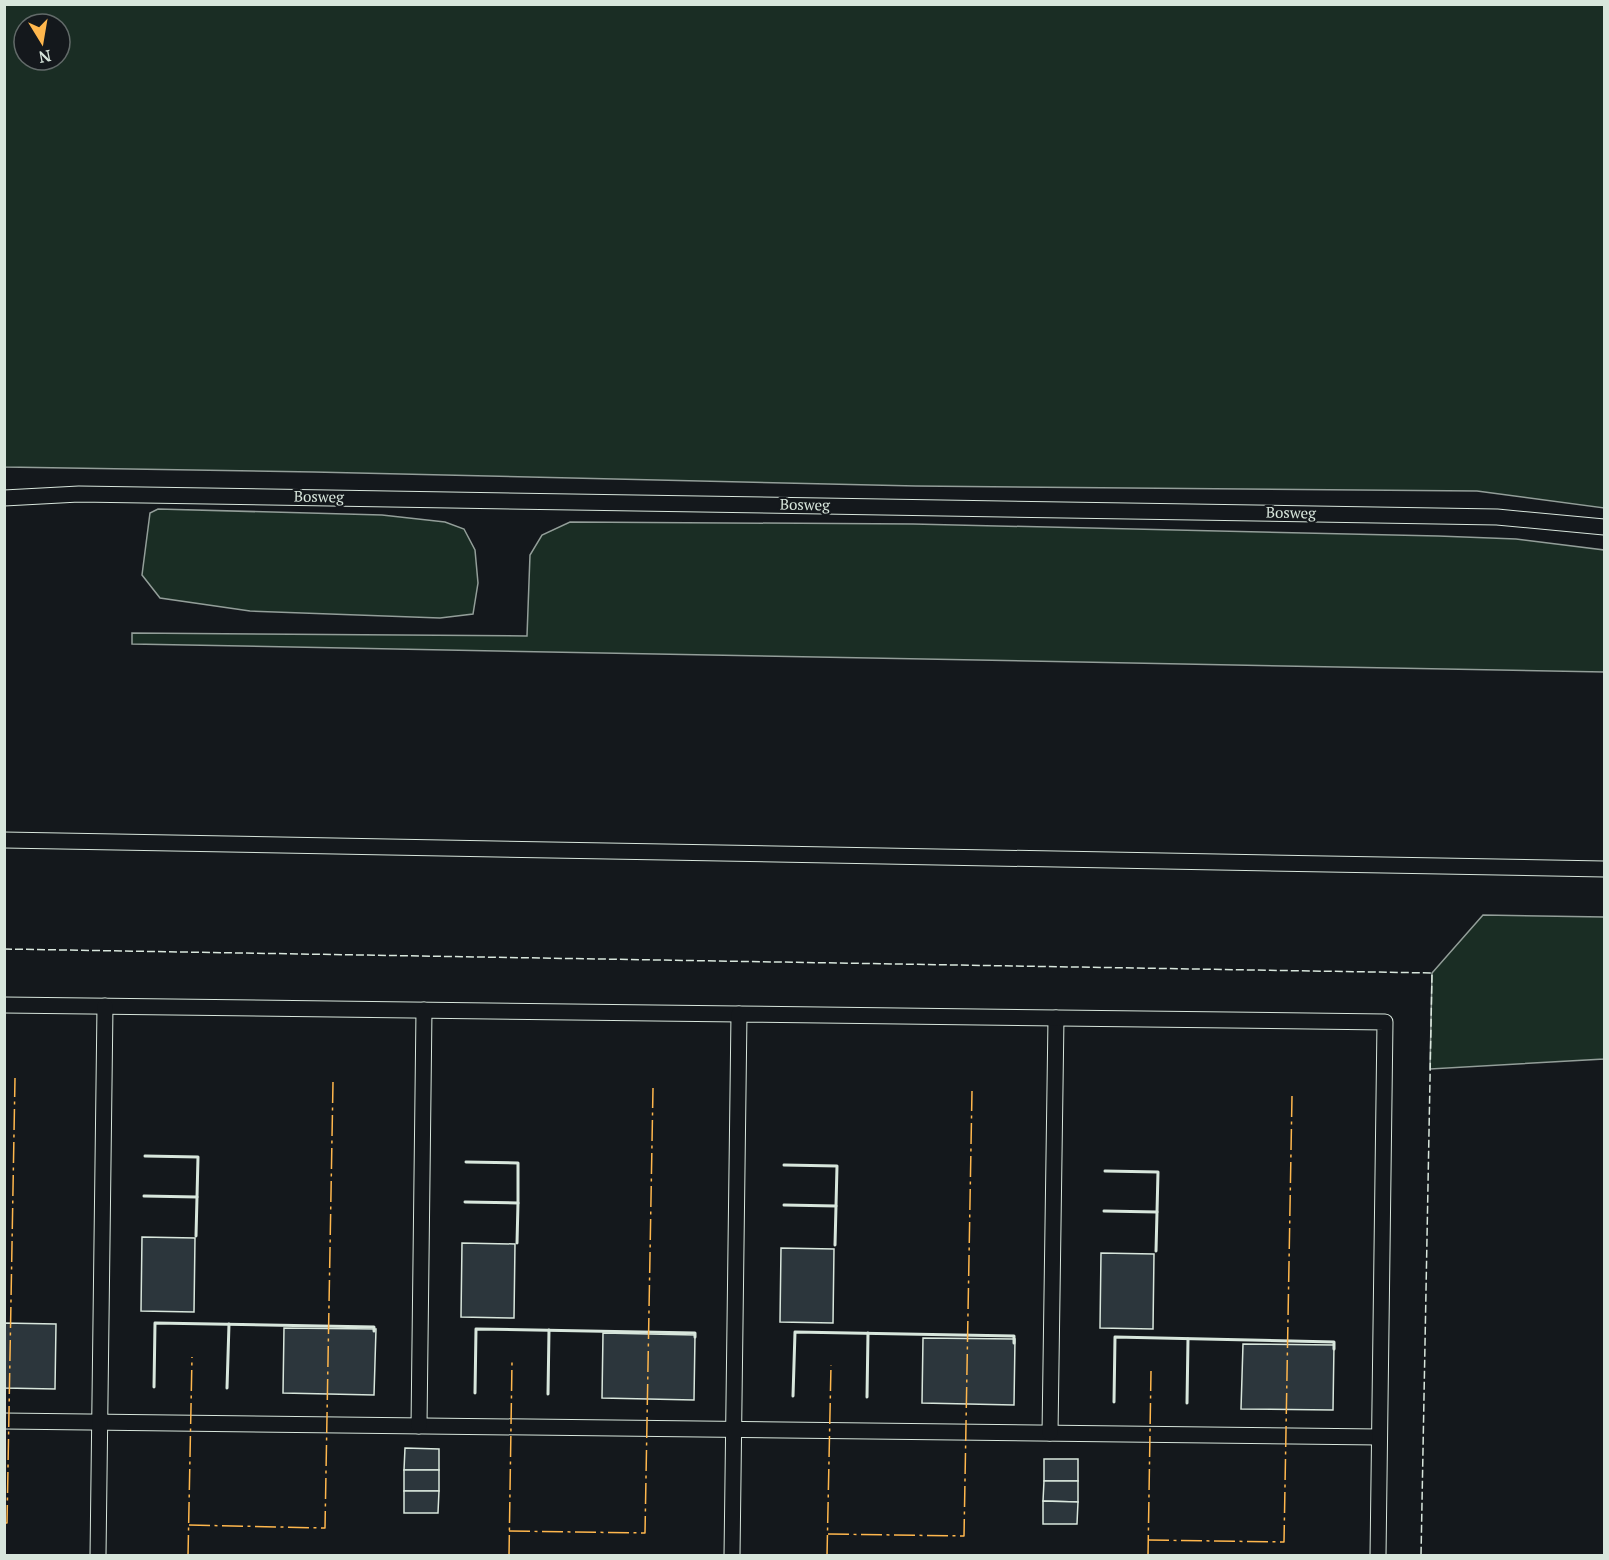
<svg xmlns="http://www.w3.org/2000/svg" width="1609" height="1560" font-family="'PT Serif',serif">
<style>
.green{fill:#1a2d24;stroke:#939e99;stroke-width:1.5;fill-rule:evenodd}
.building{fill:#2c363c;stroke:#d8e6dc;stroke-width:1.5}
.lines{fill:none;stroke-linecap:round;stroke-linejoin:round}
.lane-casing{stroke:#d8e6dc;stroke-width:17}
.lane{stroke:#14181c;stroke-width:15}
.fence{stroke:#d8e6dc;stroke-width:1.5;stroke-dasharray:8 3;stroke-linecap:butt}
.wall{stroke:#d8e6dc;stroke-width:3}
.power{stroke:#ffb74d;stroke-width:1.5;stroke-dasharray:21 4.5 3 4.5;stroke-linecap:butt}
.labels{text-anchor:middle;stroke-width:4.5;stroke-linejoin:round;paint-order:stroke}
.street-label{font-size:15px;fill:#d8e6dc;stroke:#14181c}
</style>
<rect width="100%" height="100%" fill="#14181c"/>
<!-- green -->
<g class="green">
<path d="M5 4 1604 5V508L1477 491 916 486 314 472 5 467ZM24 24H60V60H24Z"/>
<path d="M158 509 382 515 445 522 464 529 475 550 478 583 473 614 440 618 250 611 160 598 142 575 150 513Z"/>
<path d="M570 522 913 524 1438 536 1516 539 1604 550V672L132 644V633L527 636 530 555 542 535Z"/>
<path d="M1483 915 1604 917V1059L1430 1069 1432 973Z"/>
</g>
<!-- building -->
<g class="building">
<path d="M142 1237 195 1238 194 1312 141 1311Z"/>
<path d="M462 1243 515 1244 514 1318 461 1317Z"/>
<path d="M781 1248 834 1249 833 1323 780 1322Z"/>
<path d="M1101 1253 1154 1254 1153 1329 1100 1328Z"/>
<path d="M4 1323 56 1324 55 1389 4 1388Z"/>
<path d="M284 1328 376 1329 374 1395 283 1393Z"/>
<path d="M603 1333 695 1335 694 1400 602 1398Z"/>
<path d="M923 1338 1015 1339 1014 1405 922 1403Z"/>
<path d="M1243 1344 1334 1345 1333 1410 1241 1409Z"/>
<path d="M405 1448 439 1449V1470H404Z"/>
<rect x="1044" y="1459" width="34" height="22"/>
<rect x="404" y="1470" width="35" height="21"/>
<path d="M1044 1481H1078V1502L1043 1501Z"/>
<path d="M404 1491H439L438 1513H404Z"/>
<path d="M1043 1501 1078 1502 1077 1524H1043Z"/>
</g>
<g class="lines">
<defs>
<g id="lane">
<path d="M4 498 79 494 1497 517 1604 527"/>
<path d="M4 840 1604 869"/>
<path d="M4 1005 739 1014"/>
<path d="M4 1421 1379 1437"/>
<path d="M419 1426 424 1010"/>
<path d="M1050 1433 1056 1018"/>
<path d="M98 1556 105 1006"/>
<path d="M732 1556 739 1014 1385 1022 1378 1556"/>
</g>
</defs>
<!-- lane casing -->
<use href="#lane" class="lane-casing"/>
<!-- lane -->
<use href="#lane" class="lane"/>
<!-- fence -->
<path class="fence" d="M4 949 1432 973 1421 1556"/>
<!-- wall -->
<g class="wall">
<path d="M145 1156 198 1157 197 1197"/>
<path d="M466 1162 518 1163V1203"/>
<path d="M784 1165 837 1166 836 1206"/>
<path d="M1105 1171 1158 1172 1157 1212"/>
<path d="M144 1196 197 1197 196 1236"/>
<path d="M465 1202 518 1203 517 1243"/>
<path d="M784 1205 836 1206 835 1245"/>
<path d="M1104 1211 1157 1212 1156 1251"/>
<path d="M154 1387 155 1323 374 1327V1331"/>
<path d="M227 1388 229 1324"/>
<path d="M475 1393 476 1329 695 1333V1337"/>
<path d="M548 1394 549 1330"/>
<path d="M793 1396 795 1332 1014 1336V1343"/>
<path d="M867 1397 868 1333"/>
<path d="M1114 1402 1115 1337 1334 1342V1349"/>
<path d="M1187 1403 1188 1339"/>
</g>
<!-- power -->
<g class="power">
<path d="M4 1523H7L15 1078"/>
<path d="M189 1525 325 1528 333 1082"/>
<path d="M509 1531 645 1533 653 1088"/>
<path d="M828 1534 964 1536 972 1091"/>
<path d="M1148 1540 1284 1542 1292 1096"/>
<path d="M188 1556 192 1357"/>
<path d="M509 1556 512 1362"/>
<path d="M827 1556 831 1365"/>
<path d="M1148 1556 1151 1371"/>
</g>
</g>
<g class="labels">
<!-- street labels -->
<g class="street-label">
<text transform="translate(319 497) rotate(1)" y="5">Bosweg</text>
<text transform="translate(805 505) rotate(1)" y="5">Bosweg</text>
<text transform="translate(1291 513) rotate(1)" y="5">Bosweg</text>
</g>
</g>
<!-- border -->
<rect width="1609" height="1560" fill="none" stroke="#d8e6dc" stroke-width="12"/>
<!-- north arrow -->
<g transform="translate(42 42) rotate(169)"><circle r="28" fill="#14181c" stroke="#626a69" stroke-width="1.5"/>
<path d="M0-4.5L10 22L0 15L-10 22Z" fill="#ffb74d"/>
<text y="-9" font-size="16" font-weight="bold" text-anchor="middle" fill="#d8e6dc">N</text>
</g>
</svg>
